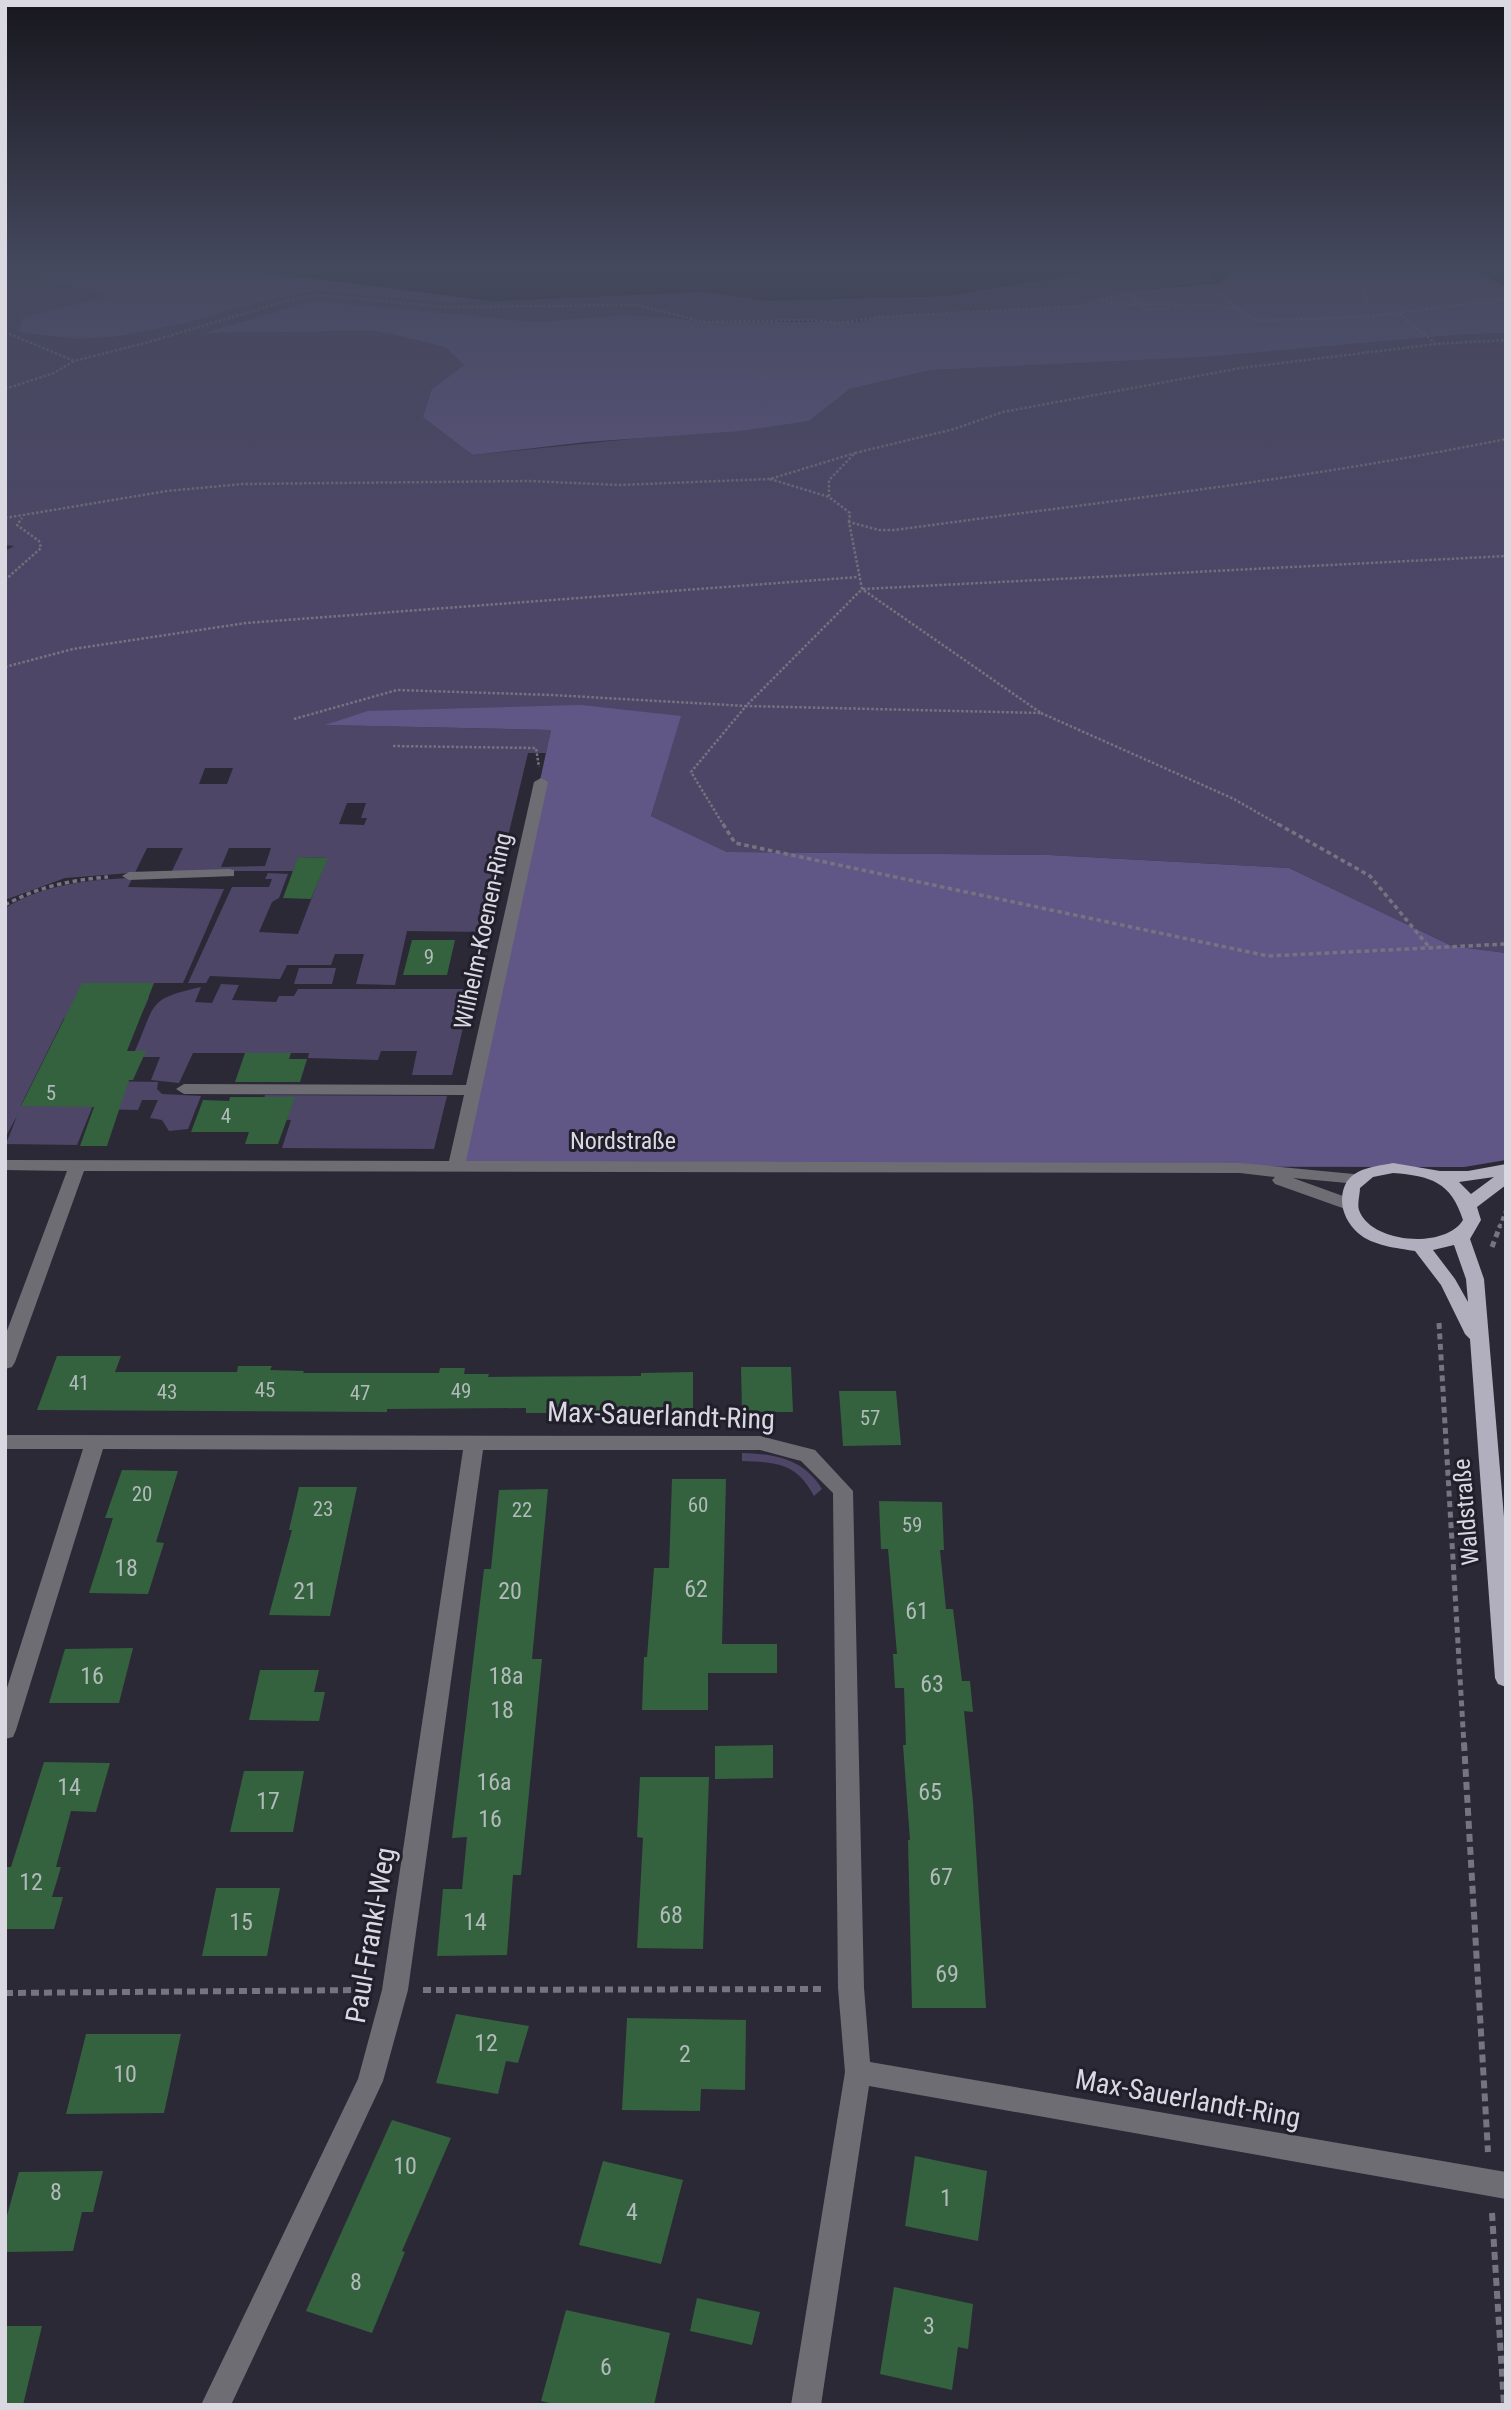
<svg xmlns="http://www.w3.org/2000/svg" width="1511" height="2410" font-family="'Roboto Condensed',sans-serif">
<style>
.green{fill:#4d4667;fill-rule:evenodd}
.forest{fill:#615787}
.building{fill:#34613e}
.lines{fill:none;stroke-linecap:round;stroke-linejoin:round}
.path-far3{stroke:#767480;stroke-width:2.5;stroke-dasharray:2.5 2;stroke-linecap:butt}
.path-far2{stroke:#767480;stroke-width:3.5;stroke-dasharray:4.5 3.5;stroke-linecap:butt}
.path-far1{stroke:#767480;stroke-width:5;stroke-dasharray:6 4.5;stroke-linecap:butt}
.path{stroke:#767480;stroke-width:6;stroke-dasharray:8 5;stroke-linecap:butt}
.minor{fill:#6e6d74;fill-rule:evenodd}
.major{fill:#b1afbd;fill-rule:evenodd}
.labels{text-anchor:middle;stroke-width:6;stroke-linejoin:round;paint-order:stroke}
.number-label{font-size:21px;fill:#b0bbb9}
.street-label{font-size:24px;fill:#dad9e2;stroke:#221f2d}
.near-number-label{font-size:24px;fill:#b0bbb9}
.near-street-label{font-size:28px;fill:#dad9e2;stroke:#221f2d}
</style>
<rect width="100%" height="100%" fill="#2c2937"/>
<!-- green -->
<g class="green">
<path d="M5 270H30L46 280 113 296 71 307 79 339 114 337 182 324 269 300 316 291 451 303 703 292 767 301 949 296 1103 270H1205L1216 281 1128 292 1077 306 877 317 839 323 809 320 704 322 667 317 620 315 537 322 466 316 207 333 377 331 445 347 464 365 432 389 474 455 809 421 850 389 931 370 1206 357 1455 335 1506 333V953L1452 946 1289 868 1049 855 727 852 651 816 680 716 328 725 551 730 546 753H528L485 932 407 931 395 985 356 984 364 954H335L331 965H287L280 979 210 976 206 983H188L232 887H269L272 879H265L268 873 288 874 279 898 272 902 259 932 298 934 327 858 299 857 293 871H172L183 848H147L128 887 224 889 183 983H143L138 996 149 997 143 1011H131L77 1145 6 1144 17 1116 5 1138V908C42 885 86 880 129 878L130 873 65 878 5 900V551L14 546 5 545ZM205 768H233L227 784H199ZM347 803H366L361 818H367L364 825 339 824ZM229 848H271L265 866 221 867ZM64 1018H82L21 1106V1105Z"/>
<path d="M299 968H336L332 984H294Z"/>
<path d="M221 984 239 985 232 1000 276 1002 279 996H294L298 989H472L452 1075H412L417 1051H381L378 1060 308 1058 309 1053H193L179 1083 151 1080 160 1057H143L135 1051C156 1003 147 999 201 987L195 1002 212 1003Z"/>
<path d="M105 1081 158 1082 157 1089 162 1094 201 1096 188 1129 169 1131 162 1120 150 1118 158 1100H142L138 1110 95 1109Z"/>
<path d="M265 1095 447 1096 434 1149 282 1148 291 1120 259 1119Z"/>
<path d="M742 1453C775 1454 804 1459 822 1489L814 1496C797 1463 776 1462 742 1461Z"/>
</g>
<!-- forest -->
<g class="forest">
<path d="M30 270H246L489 301 451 303 316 291 269 300 182 324 114 337 79 339 19 332 23 317 111 296 46 280Z"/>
<path d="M1233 270H1475L1506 288V333L1455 335 1206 357 931 370 850 389 809 421 739 431 586 442 473 455 423 417 432 389 464 365 445 347 377 331 204 333 313 301 537 322 620 315 667 317 704 322H859L877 317 1077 306 1128 292 1219 283Z"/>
<path d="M581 705 681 716 651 816 727 852 1049 855 1289 868 1452 946 1506 953V1160L1464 1167 456 1166 551 730 325 725 368 711Z"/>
</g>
<!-- building -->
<g class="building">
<path d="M298 857 328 858 311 899 283 898Z"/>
<path d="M412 940H455L447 975H403Z"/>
<path d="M82 983H154L127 1051H146L133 1080H129L107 1146H80L94 1107 21 1106Z"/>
<path d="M245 1053H291L289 1059H307L300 1082H235Z"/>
<path d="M230 1097H295L278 1144H245L249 1132H191L203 1100 229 1101Z"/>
<path d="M57 1356H121L115 1372H237L238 1366H272L270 1370 304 1371 303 1373H439L440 1368H465L464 1374H489L488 1377 641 1376V1373L693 1372V1413H526V1408L387 1409V1412L37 1410Z"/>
<path d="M741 1367H791L793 1412H742Z"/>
<path d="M839 1391H896L901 1445 843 1446Z"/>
<path d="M122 1470 178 1471 156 1542 164 1543 148 1594 89 1593 113 1518H105Z"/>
<path d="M672 1479H726L722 1644H777V1673H708V1710H642L644 1657H647L654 1568H669Z"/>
<path d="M299 1487H357L330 1616 269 1615 292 1530H289Z"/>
<path d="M548 1489 532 1659H542L521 1875H513L507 1955 437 1956 443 1889H462L467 1837 452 1838 484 1569H491L499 1490Z"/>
<path d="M879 1501 942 1502 944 1550H940L946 1609H953L962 1681H970L973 1712 964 1711 973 1802 986 2008H912L908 1840H910L903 1745H906L904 1688H895L893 1654H897L888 1549H881Z"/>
<path d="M133 1648 119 1703H49L65 1649Z"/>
<path d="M260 1670H319L314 1692H325L319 1721 249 1720Z"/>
<path d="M773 1745V1778L715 1779V1746Z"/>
<path d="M44 1762 110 1763 96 1812 71 1811 56 1867H61L52 1897H63L54 1929H5V1867H11Z"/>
<path d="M244 1771H304L293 1832H230Z"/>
<path d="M640 1777H709L703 1949 637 1948 643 1838 637 1837Z"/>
<path d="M216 1888H280L267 1956H202Z"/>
<path d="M456 2014 529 2026 518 2063 506 2061 498 2094 436 2083Z"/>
<path d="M627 2018 746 2020 745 2090 701 2089 700 2111 622 2110Z"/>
<path d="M86 2034H181L164 2113 66 2114Z"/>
<path d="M392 2120 451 2138 402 2251 405 2252 372 2333 306 2311Z"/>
<path d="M915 2156 987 2171 978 2241 905 2226Z"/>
<path d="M603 2161 683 2180 661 2264 579 2245Z"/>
<path d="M103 2171 93 2212H82L73 2251 5 2252V2223L19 2172Z"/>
<path d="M894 2287 973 2304 968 2349 958 2347 952 2390 880 2374Z"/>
<path d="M697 2298 760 2312 752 2345 690 2331Z"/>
<path d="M566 2310 670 2333 654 2405H558L541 2401Z"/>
<path d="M5 2326H42L23 2405H5Z"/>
</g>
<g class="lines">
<!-- path-far3 -->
<g class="path-far3">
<path d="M1129 293 1145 309 1172 308"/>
<path d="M1102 300 1115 304 1211 305 1235 309"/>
<path d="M1367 304 1363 292 1374 270"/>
<path d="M1399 314 1435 343"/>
<path d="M5 332 74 361"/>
<path d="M5 389 54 373 74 361 149 342 296 298 318 295 448 307 636 305 704 322 809 320 839 323 877 317 1077 306 1128 292 1210 286 1248 317 1261 321 1375 316 1506 299"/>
<path d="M770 479 829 497"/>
<path d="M5 518 167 491 243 484 529 481 619 485 770 479 855 453"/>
<path d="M849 522 850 513 829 497V480L855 453 954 429 1003 412 1241 368 1436 344 1506 340"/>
<path d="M5 580 41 548 39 541 17 525 22 518"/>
<path d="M863 589 1506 556"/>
<path d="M5 667 73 649 246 623 858 577"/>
<path d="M1041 713 1234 799 1281 826"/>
<path d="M294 719 397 690 552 695 746 706 862 589 849 522 879 530H895C1099 502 1304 480 1506 439"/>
<path d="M393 746 536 748 539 767"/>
<path d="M724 826 691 772 746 706 1041 713 862 589"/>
</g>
<!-- path-far2 -->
<g class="path-far2">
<path d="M723 824 735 843 1268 956 1506 944"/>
<path d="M1278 824 1370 876 1429 947"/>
<path d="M5 905C37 887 71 880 108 877"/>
<path d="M1499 1228 1506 1210"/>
</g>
<!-- path-far1 -->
<g class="path-far1">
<path d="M1492 1247 1500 1226"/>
<path d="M1439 1323 1464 1745"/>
</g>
<!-- path -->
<g class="path">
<path d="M1464 1743 1488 2152"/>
<path d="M423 1990 823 1989"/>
<path d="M5 1993 365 1990"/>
<path d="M1492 2213 1504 2405"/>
</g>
<!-- minor -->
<g class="minor">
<path d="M541 778 548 782 466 1161 1240 1163 1364 1175 1367 1179 1358 1184 1293 1178 1354 1200 1357 1204 1348 1210 1275 1184 1272 1180 1275 1177 1240 1173 84 1171 15 1362 12 1367 5 1369V1336L67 1171 5 1170V1160L449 1161 464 1095 184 1094 176 1089 184 1084 466 1085 534 782Z"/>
<path d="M229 869 234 870V876L129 880 122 876 129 872Z"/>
<path d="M5 1435 760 1436 815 1450 853 1491 864 1988 870 2062 1506 2172V2199L869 2086 821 2405H791L845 2072 838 1988 833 1493 801 1461 760 1450H483L408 1990 383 2081 231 2405H201L358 2079 382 1990 463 1450 103 1449 16 1730 13 1737 5 1739V1694L83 1449H5Z"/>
</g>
<!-- major -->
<path class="major" d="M1393 1163 1440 1171H1468L1506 1164V1185L1477 1207 1481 1220 1470 1239 1484 1279 1506 1541V1687L1498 1684 1495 1678 1470 1339 1465 1334 1441 1285 1415 1251C1397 1248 1373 1246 1358 1233 1348 1224 1342 1212 1342 1200 1343 1169 1368 1168 1393 1163ZM1393 1173C1431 1176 1451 1182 1463 1220 1446 1249 1371 1244 1359 1210 1357 1204 1360 1194 1360 1188L1373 1177ZM1494 1177 1471 1194 1459 1182ZM1454 1245 1466 1279 1468 1302 1455 1279 1433 1250Z"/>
</g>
<!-- sky -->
<linearGradient id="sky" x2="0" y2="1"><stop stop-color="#18171e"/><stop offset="0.44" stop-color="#45495e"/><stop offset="1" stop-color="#45495e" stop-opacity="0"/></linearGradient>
<rect width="1511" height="607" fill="url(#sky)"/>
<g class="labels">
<!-- number labels -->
<g class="number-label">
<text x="429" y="964">9</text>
<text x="51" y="1100">5</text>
<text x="226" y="1123">4</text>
<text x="79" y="1390">41</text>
<text x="265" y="1397">45</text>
<text x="461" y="1398">49</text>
<text x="167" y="1399">43</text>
<text x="360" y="1400">47</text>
<text x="870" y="1425">57</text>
<text x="142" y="1501">20</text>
<text x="698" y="1512">60</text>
<text x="323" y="1516">23</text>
<text x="522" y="1517">22</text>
<text x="912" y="1532">59</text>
</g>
<!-- street labels -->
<g class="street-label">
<text transform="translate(483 931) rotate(-78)" y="8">Wilhelm-Koenen-Ring</text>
<text x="623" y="1149">Nordstraße</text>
<text transform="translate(1466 1512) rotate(-95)" y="8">Waldstraße</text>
</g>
<!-- near-number labels -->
<g class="near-number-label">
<text x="126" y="1576">18</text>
<text x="696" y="1597">62</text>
<text x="305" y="1599">21</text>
<text x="510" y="1599">20</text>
<text x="917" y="1619">61</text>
<text x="92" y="1684">16</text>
<text x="506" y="1684">18a</text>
<text x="932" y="1692">63</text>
<text x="502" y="1718">18</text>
<text x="494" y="1790">16a</text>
<text x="69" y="1795">14</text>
<text x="930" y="1800">65</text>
<text x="268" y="1809">17</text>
<text x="490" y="1827">16</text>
<text x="941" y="1885">67</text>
<text x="31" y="1890">12</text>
<text x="671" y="1923">68</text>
<text x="241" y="1930">15</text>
<text x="475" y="1930">14</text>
<text x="947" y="1982">69</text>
<text x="486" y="2051">12</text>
<text x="685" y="2062">2</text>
<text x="125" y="2082">10</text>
<text x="405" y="2174">10</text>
<text x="56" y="2200">8</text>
<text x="946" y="2206">1</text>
<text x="632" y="2220">4</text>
<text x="356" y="2290">8</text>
<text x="929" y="2334">3</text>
<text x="606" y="2375">6</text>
</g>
<!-- near-street labels -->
<g class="near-street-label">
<text transform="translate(661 1415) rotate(2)" y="10">Max-Sauerlandt-Ring</text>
<text transform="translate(370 1935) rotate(-80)" y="10">Paul-Frankl-Weg</text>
<text transform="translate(1188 2098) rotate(10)" y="10">Max-Sauerlandt-Ring</text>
</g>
</g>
<!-- border -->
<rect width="1511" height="2410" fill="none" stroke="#dad9e2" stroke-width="14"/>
</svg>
